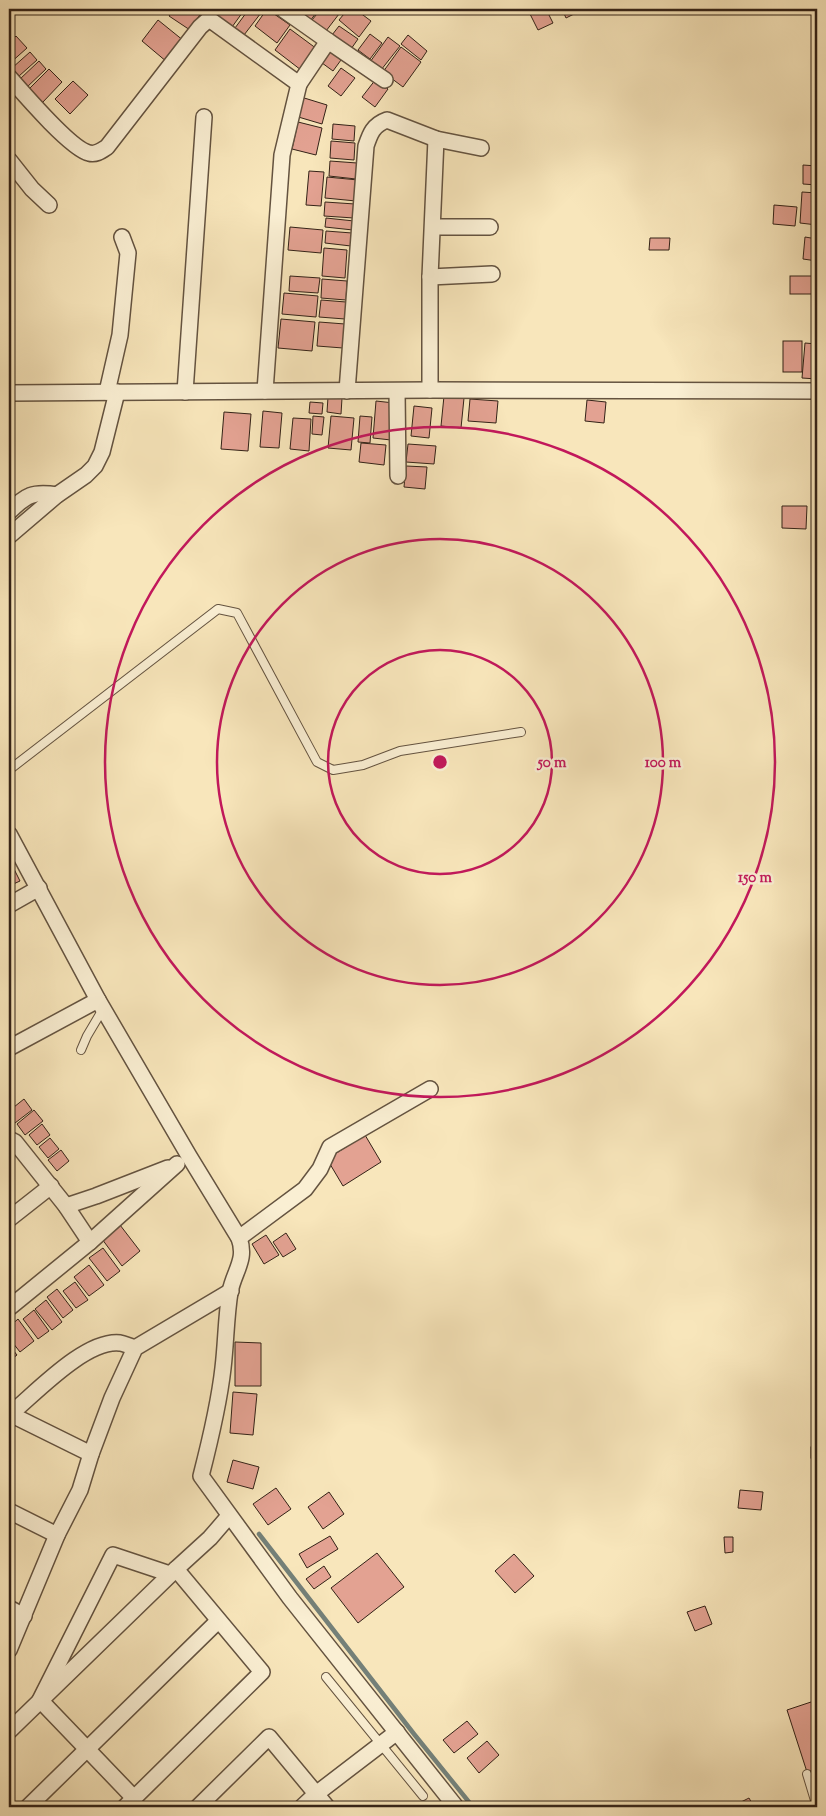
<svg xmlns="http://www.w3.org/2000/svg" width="826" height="1816" font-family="'Sorts Mill Goudy',serif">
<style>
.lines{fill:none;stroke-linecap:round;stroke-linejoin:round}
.stream{stroke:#748078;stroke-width:4.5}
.building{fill:#e3a292;stroke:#332217}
.service-casing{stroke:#645340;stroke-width:10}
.minor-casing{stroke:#645340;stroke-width:18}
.service{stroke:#faefd3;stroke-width:8}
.minor{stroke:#faefd3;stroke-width:15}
.ring{fill:none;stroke:#c2185b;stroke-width:2.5}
.centre{fill:#c2185b;stroke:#faefd3;stroke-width:2.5}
.ring-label{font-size:15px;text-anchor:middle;font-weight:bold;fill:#c2185b;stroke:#faefd3;stroke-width:5;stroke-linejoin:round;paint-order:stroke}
</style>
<rect width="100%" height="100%" fill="#f8e6bb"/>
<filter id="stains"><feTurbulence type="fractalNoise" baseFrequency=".004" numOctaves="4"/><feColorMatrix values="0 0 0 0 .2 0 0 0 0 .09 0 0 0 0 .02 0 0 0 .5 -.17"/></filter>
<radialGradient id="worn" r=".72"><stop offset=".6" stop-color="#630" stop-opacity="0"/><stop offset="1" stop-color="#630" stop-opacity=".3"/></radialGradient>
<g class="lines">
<!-- stream -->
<path class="stream" d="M259 1534 414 1734 473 1807"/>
</g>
<!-- building -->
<g class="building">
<path d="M174 9H195L201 13 190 30 169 16Z"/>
<path d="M221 9H245L232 27 216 15Z"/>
<path d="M249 9H264L244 35 235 28Z"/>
<path d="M267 9 290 25 277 43 255 26Z"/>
<path d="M306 9H319L310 21 302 15Z"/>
<path d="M321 9H332L339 14 326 31 312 20Z"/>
<path d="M348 9H355L371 21 359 37 339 20Z"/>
<path d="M534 9H546L553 23 538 30 529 12Z"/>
<path d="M562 9H582V10L566 18Z"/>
<path d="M158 20 184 41 167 62 142 41Z"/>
<path d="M339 26 358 39 351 49 332 35Z"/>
<path d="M290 29 317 49 301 70 275 50Z"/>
<path d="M370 34 382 43 370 59 358 50Z"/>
<path d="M408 35 427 51 421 60 401 44Z"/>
<path d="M16 36 27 48 9 64V43Z"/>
<path d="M388 37 400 46 381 70 370 62Z"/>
<path d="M401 47 421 62 403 87 383 72Z"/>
<path d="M326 48 341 60 333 71 318 60Z"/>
<path d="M30 52 37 60 19 76 12 68Z"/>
<path d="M39 61 46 69 26 88 19 80Z"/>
<path d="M341 68 355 78 341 96 328 86Z"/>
<path d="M49 69 62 82 42 103 29 89Z"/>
<path d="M376 79 388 89 375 107 362 97Z"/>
<path d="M73 81 88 95 70 114 55 99Z"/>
<path d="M301 97 327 105 322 124 295 116Z"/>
<path d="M298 122 322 128 316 155 292 149Z"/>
<path d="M333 124 355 126 354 141 332 139Z"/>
<path d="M331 141 355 143 354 160 330 158Z"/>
<path d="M330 161 357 163 356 179 329 176Z"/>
<path d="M803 165 817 166V185L803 184Z"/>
<path d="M309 171 324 172 321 206 306 205Z"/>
<path d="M327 177 358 180 356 201 325 198Z"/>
<path d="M802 192 817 193V225L800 223Z"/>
<path d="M325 202 355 204 354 218 324 216Z"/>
<path d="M774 205 797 207 795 226 773 224Z"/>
<path d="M326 218 354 221 353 230 325 227Z"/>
<path d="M290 227 323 230 321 253 288 250Z"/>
<path d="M326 231 352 233 351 246 325 243Z"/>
<path d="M805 237 817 239V261L803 259Z"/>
<path d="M650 238H670L669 250H649Z"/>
<path d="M324 248 347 250 345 278 322 276Z"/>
<path d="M290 276 320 278 318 293 289 291Z"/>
<rect x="790" y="276" width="27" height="18"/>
<path d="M322 279 347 281 346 300 321 298Z"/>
<path d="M284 293 318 296 316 317 282 314Z"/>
<path d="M321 300 346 302 345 319 319 317Z"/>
<path d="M281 319 315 322 312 351 278 348Z"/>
<path d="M319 322 345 324 343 348 317 346Z"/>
<rect x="783" y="341" width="19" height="31"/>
<path d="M805 343 817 344V379L802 378Z"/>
<path d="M444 396 464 398 461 428 441 426Z"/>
<path d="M328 397 342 398 341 414 327 412Z"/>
<path d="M470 399 498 401 496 423 468 421Z"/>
<path d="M587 400 606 402 604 423 585 421Z"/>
<path d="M376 401 394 403 391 440 373 438Z"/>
<path d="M310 402 323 403 322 414 309 413Z"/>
<path d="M414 406 432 408 429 438 411 436Z"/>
<path d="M263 411 282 413 279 448 260 447Z"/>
<path d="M224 412 251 414 248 451 221 449Z"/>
<path d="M313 416 324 417 322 435 312 434Z"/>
<path d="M331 416 354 418 351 450 328 448Z"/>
<path d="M360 416 372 417 370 443 358 442Z"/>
<path d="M293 418 311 419 309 451 290 449Z"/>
<path d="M361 443 386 445 384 465 359 462Z"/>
<path d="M408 444 436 446 434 464 406 462Z"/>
<path d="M406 466 427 467 425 489 404 487Z"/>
<path d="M782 506H807L806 529 782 528Z"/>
<path d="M9 859 20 881 9 886Z"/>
<path d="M24 1099 32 1110 15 1123 9 1115V1111Z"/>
<path d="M34 1110 43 1121 25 1135 17 1124Z"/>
<path d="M42 1124 50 1135 37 1145 29 1135Z"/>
<path d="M365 1135 381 1162 343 1186 327 1159Z"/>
<path d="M50 1138 59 1149 48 1158 39 1147Z"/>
<path d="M61 1150 69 1161 57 1171 48 1160Z"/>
<path d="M120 1225 140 1251 122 1266 102 1239Z"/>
<path d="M286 1233 296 1249 283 1257 273 1242Z"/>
<path d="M266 1235 279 1255 264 1264 252 1244Z"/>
<path d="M103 1248 120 1271 107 1281 89 1258Z"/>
<path d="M89 1265 104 1285 89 1296 74 1277Z"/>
<path d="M75 1282 88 1300 76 1308 63 1291Z"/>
<path d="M57 1289 73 1310 63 1318 47 1297Z"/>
<path d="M46 1300 62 1322 52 1330 35 1309Z"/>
<path d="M34 1310 49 1331 38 1339 23 1319Z"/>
<path d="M18 1319 34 1341 20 1352 9 1338V1327Z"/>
<path d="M235 1342 261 1343V1386H235Z"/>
<path d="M9 1345 17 1355 9 1361Z"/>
<path d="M233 1392 257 1394 253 1435 230 1433Z"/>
<rect x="811" y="1447" width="6" height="11"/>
<path d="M233 1460 259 1467 253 1489 227 1482Z"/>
<path d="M276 1488 291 1509 268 1525 253 1504Z"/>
<path d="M740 1490 763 1492 761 1510 738 1508Z"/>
<path d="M329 1492 344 1514 323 1529 308 1507Z"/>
<path d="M330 1536 338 1549 307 1568 299 1554Z"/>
<path d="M724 1537H733V1552L725 1553Z"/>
<path d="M377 1553 404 1587 358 1623 331 1588Z"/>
<path d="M514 1554 534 1576 515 1593 495 1571Z"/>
<path d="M324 1566 331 1577 314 1589 306 1579Z"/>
<path d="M705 1606 712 1624 695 1631 687 1612Z"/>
<path d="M817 1700V1769L807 1772 787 1710Z"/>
<path d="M467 1721 478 1734 454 1753 443 1740Z"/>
<path d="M487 1741 499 1755 479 1773 467 1758Z"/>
<path d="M749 1798 754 1807H734L733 1806Z"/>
</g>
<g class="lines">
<defs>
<g id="service">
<path d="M9 770 218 609 237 613 317 762 333 770 363 765 400 751 521 732"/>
<path d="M81 1050 87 1036 103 1009"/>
<path d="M326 1677 423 1796"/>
<path d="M807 1774 817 1807"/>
</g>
<g id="minor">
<path d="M284 10 328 41 299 84"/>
<path d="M328 41 385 80"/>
<path d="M9 77C23 93 71 149 89 153 96 155 101 151 107 147L200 27 209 19 299 84 282 155 265 391"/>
<path d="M9 160 32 189 49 205"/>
<path d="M433 227H490"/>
<path d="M430 277 492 274"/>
<path d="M430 390V277L436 139"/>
<path d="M347 391 366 146C370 134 373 125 387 120L436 139 481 148"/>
<path d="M397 391 398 476"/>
<path d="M107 392 120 335 128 253 122 237"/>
<path d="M185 392 204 117"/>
<path d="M9 393 430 390 817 391"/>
<path d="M9 512C26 495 33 491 57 495"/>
<path d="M9 536 57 495 86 475 95 466 102 452 117 392"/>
<path d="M9 834 98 1000 189 1156 239 1238C247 1260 234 1271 230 1292 226 1317 226 1343 223 1368 219 1404 210 1441 201 1476L290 1598 456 1807"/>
<path d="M9 905 39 888"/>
<path d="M9 1048 98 1000"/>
<path d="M9 1139 15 1142 66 1206 90 1242"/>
<path d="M66 1206 96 1196 168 1168"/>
<path d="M9 1219 51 1186"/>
<path d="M239 1238 305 1189 320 1169 330 1147 430 1089"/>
<path d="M9 1308 90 1242 177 1164"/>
<path d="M10 1414 91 1454"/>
<path d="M9 1415C34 1395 85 1339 120 1343 125 1344 130 1346 135 1348"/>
<path d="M9 1511 57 1535"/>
<path d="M9 1608 24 1616"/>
<path d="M9 1650 57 1535 80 1490 91 1454 112 1398 135 1348 231 1291"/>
<path d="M9 1731 176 1569"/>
<path d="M134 1798 40 1700 113 1555 170 1574"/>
<path d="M28 1807 218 1621"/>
<path d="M125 1807 262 1672 176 1569 210 1538 229 1516"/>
<path d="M198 1807 269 1737 327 1807"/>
<path d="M302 1807 316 1794 397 1732"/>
</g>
</defs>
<!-- service casing -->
<use href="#service" class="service-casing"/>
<!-- minor casing -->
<use href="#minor" class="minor-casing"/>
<!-- service -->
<use href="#service" class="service"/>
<!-- minor -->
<use href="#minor" class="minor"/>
</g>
<!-- distance rings -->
<g class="ring">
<circle cx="440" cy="762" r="112"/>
<circle cx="440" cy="762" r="223"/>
<circle cx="440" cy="762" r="335"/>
</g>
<circle cx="440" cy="762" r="8" class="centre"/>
<g class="ring-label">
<text x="552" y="767">50 m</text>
<text x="663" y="767">100 m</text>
<text x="755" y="882">150 m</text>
</g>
<!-- margin -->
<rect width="826" height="1816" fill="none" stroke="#f8e6bb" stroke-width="30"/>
<rect x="10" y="10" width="806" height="1796" fill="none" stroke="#332217" stroke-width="2.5"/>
<rect x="15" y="15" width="796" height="1786" fill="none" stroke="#332217"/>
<rect width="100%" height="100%" filter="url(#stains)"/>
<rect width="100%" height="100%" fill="url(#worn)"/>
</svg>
